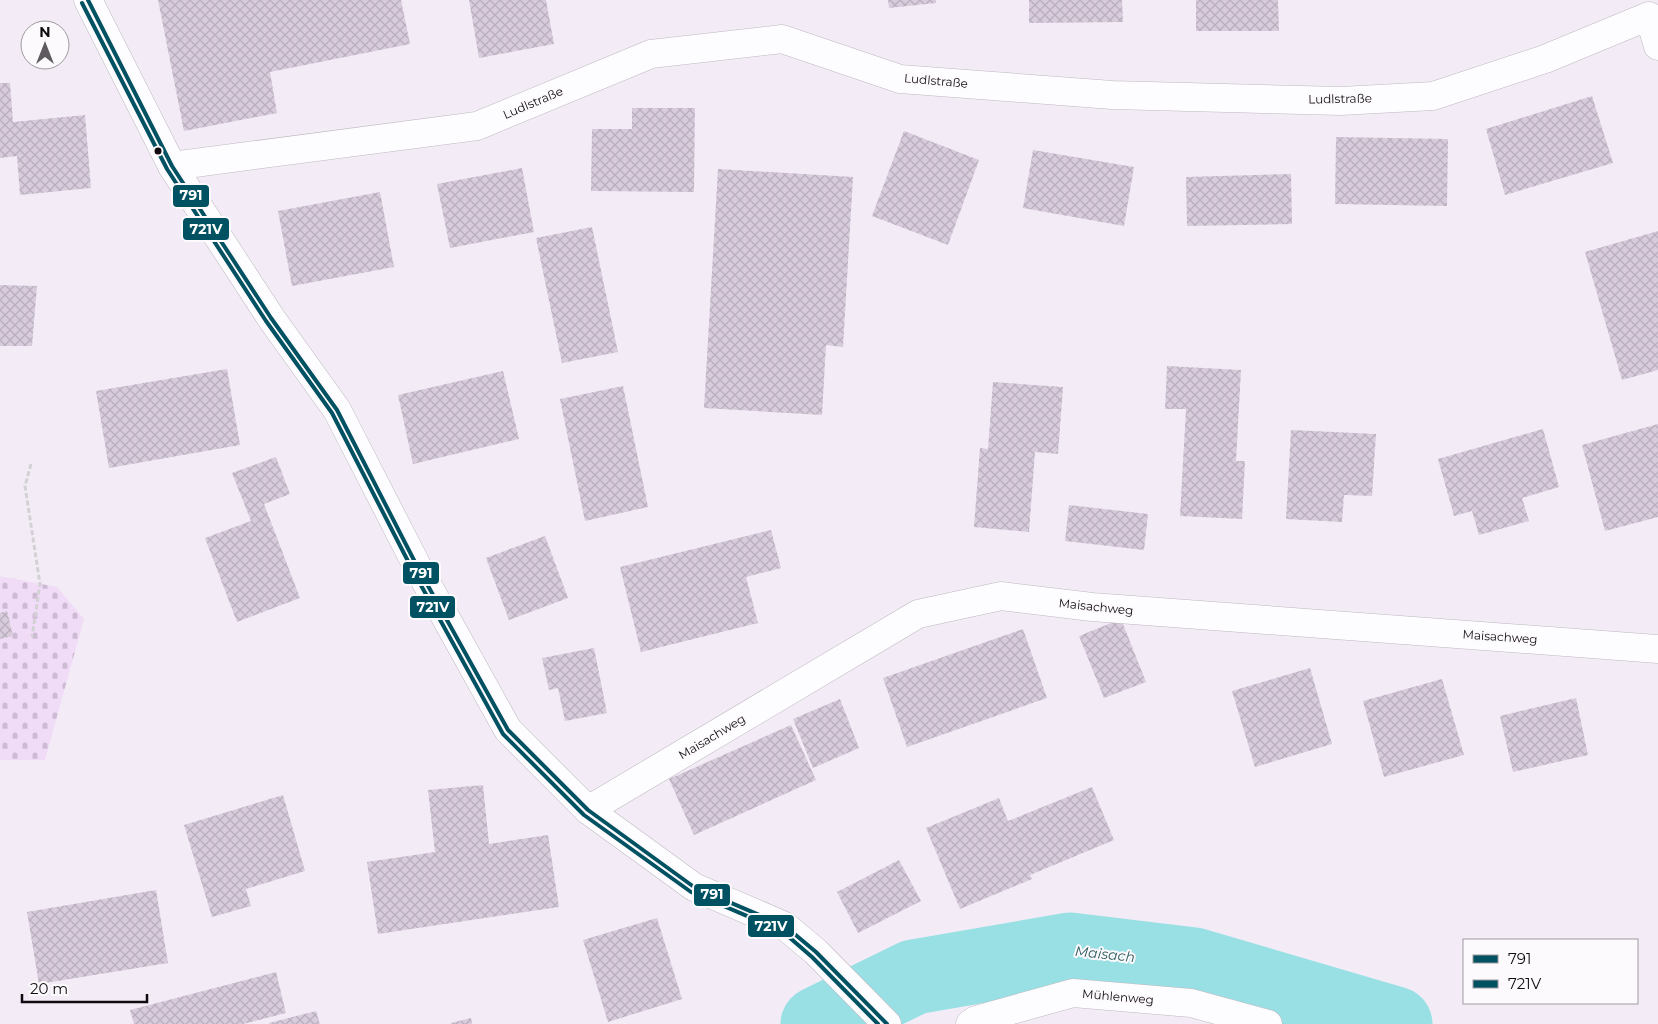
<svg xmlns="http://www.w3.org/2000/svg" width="1658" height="1024" font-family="Montserrat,sans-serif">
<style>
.cemetery{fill:url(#cemetery-stones)}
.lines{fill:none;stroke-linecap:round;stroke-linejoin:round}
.river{stroke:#99e0e5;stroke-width:75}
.building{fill:url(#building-cross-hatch)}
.minor-casing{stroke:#beb8c0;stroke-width:29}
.path{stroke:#d3d1d4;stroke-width:3;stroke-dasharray:5 2.5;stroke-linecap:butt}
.minor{stroke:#fdfcfe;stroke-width:28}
.bus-1-casing{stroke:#fdfafd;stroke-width:8}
.bus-2-casing{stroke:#fdfafd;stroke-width:8}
.bus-1{stroke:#005262;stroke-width:4}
.bus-2{stroke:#005262;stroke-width:4}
.bus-dot{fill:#0f0b10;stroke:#fdfafd;stroke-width:2}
.labels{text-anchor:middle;stroke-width:4;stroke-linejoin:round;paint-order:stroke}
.street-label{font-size:12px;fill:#0f0b10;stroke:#fdfafd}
.water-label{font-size:14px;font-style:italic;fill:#2c5b5c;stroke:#fdfafd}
.line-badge{stroke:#fdfafd;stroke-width:2}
.badge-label{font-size:14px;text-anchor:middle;font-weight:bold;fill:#fff}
</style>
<defs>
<pattern id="cemetery-stones" width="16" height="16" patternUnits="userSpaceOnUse" patternTransform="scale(1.25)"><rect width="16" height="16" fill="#f1dcf8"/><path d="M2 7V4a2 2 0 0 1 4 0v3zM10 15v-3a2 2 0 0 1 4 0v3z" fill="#cdbbd4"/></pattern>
<pattern id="building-cross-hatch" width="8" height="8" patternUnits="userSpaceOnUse" patternTransform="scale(1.25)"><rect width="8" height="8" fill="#d8ccdc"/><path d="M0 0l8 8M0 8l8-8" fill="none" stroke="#b8aebc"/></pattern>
</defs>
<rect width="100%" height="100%" fill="#f3ecf6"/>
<!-- cemetery -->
<path class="cemetery" d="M0 576 57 587 84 619 45 760H0Z"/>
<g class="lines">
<!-- river -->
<path class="river" d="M818 1024 914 977 1070 950 1194 965 1395 1024"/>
</g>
<!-- building -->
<g class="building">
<path d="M158 0H401L410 44 270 72 277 113 184 131Z"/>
<path d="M469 0H546L554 44 479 58Z"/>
<path d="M888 0H936V3L889 8Z"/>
<path d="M1029 0H1122L1123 22 1029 23Z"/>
<path d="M1196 0H1278L1279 31H1196Z"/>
<path d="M0 83H10L13 122 85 115 91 188 20 195 17 156 0 158Z"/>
<path d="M1592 96 1613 163 1505 195 1486 129Z"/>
<path d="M632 108H695L694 192 591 191 592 129H632Z"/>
<path d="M904 131 979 160 948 245 872 216Z"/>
<path d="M1336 137 1448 139 1447 206 1335 204Z"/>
<path d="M1033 150 1134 167 1124 226 1023 208Z"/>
<path d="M522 168 534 232 450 248 437 184Z"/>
<path d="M718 169 853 177 843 347 826 345 822 415 704 408Z"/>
<path d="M1291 174 1292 224 1187 226 1186 177Z"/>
<path d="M380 192 394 267 292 286 278 211Z"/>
<path d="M592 227 618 352 562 363 536 238Z"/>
<path d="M1658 231V370L1622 380 1585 252Z"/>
<path d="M0 285 37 286 32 346H0Z"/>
<path d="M1167 366 1241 370 1236 461H1245L1242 519 1180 516 1186 409H1165Z"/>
<path d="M227 369 240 445 109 468 96 391Z"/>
<path d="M503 371 519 439 413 464 398 395Z"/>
<path d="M993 382 1063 387 1058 454 1035 452 1029 532 974 527 980 448 988 449Z"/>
<path d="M623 386 648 507 585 521 560 399Z"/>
<path d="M1658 424V517L1605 531 1582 445Z"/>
<path d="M1543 429 1559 487 1522 498 1529 521 1479 535 1472 511 1454 516 1438 459Z"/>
<path d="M1291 430 1376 434 1372 496 1344 495 1342 522 1286 519Z"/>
<path d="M276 457 290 494 264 504 300 598 237 622 205 538 251 521 232 473Z"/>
<path d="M1069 505 1148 514 1144 550 1065 541Z"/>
<path d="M771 530 781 568 746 577 758 623 641 652 620 567Z"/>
<path d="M545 536 568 598 509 620 486 558Z"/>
<path d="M7 611 13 636 0 639V613Z"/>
<path d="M1121 619 1146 682 1104 698 1079 636Z"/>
<path d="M1023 629 1047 698 907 747 883 678Z"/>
<path d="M594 648 607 713 565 721 558 688 549 690 542 658Z"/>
<path d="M1310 668 1332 744 1255 767 1232 691Z"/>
<path d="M1442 679 1464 755 1384 777 1363 701Z"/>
<path d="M1576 698 1588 755 1513 772 1500 716Z"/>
<path d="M840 699 859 748 813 768 793 719Z"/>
<path d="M791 725 816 780 694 835 669 779Z"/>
<path d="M483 785 489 844 548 835 559 907 378 934 367 862 435 852 428 790Z"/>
<path d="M1092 787 1114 840 1030 875 1032 879 960 909 926 828 999 798 1008 821Z"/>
<path d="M283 795 305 871 246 889 251 906 212 917 184 825Z"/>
<path d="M899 860 921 901 858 933 837 892Z"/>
<path d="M156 890 168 963 39 984 27 912Z"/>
<path d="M657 918 682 999 608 1022 583 940Z"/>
<path d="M276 972 286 1013 243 1024H134L130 1010Z"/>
<path d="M316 1011 320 1024H269V1023Z"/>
<path d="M471 1018 472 1024H451V1023Z"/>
</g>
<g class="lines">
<defs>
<g id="minor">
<path d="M88 0 172 166 271 318 337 410 417 566 508 730 588 810 694 887 785 926 816 952 887 1024"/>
<path d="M172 166 477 126 651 54 782 39 900 79 1112 95 1341 101 1433 96 1545 59 1649 16 1658 46"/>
<path d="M588 810 918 614 1001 596 1092 607 1658 649"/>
<path d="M970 1024 976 1020 1073 993 1191 1003 1268 1024"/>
</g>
</defs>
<!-- minor casing -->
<use href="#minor" class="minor-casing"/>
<!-- path -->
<path class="path" d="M31 464 25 486 40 584 32 637"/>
<!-- minor -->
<use href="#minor" class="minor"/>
<defs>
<path id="bus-1" d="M88 0 172 166 271 318 337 410 417 566 508 730 588 810 694 887 785 926 816 952 887 1024"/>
<path id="bus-2" d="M82 3 167 169 266 321 332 413 412 569 503 734 584 815 691 892 782 931 812 957 878 1024"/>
</defs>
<!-- bus-1 casing -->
<use href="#bus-1" class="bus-1-casing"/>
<!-- bus-2 casing -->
<use href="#bus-2" class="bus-2-casing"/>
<!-- bus-1 -->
<use href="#bus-1" class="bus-1"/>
<!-- bus-2 -->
<use href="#bus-2" class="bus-2"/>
</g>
<!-- markers -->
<circle class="bus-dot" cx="158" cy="151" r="4.5"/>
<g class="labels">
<!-- street labels -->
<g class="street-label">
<text transform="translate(936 81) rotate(5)" y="4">Ludlstraße</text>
<text transform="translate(1340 99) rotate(-1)" y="4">Ludlstraße</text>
<text transform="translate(533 103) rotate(-23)" y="4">Ludlstraße</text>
<text transform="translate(1096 607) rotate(6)" y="4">Maisachweg</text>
<text transform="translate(1500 637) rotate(4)" y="4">Maisachweg</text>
<text transform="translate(712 737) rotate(-31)" y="4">Maisachweg</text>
<text transform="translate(1118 997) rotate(5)" y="4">Mühlenweg</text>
</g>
<!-- water labels -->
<g class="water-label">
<text transform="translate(1105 954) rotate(6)" y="5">Maisach</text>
</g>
</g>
<g class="line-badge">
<rect x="172" y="184" width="38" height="24" rx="5" fill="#005262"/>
<rect x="182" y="217" width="48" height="24" rx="5" fill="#005262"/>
<rect x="402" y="561" width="38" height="24" rx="5" fill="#005262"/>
<rect x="409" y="595" width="47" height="24" rx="5" fill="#005262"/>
<rect x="693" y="883" width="38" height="24" rx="5" fill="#005262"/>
<rect x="747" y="914" width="48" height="24" rx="5" fill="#005262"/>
</g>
<g class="badge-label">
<text x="191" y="200">791</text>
<text x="206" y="234">721V</text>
<text x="421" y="578">791</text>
<text x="433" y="612">721V</text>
<text x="712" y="899">791</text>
<text x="771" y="931">721V</text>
</g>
<!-- legend -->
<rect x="1463" y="939" width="175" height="65" fill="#fdfafd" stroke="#9e9a9e"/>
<rect x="1473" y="955" width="25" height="8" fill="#005262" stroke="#9e9a9e"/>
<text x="1508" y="964" font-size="15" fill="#0f0b10">791</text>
<rect x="1473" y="980" width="25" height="8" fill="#005262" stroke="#9e9a9e"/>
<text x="1508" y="989" font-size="15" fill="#0f0b10">721V</text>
<!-- north arrow -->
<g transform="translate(45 45)"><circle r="24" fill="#fdfafd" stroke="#9e9a9e"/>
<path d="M0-4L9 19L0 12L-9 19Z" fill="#5f5a60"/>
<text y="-8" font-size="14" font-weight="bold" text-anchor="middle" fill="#0f0b10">N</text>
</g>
<!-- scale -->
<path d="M22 994v8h125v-8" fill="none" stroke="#0f0b10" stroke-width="2.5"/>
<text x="30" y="994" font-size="15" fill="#0f0b10" stroke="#fdfafd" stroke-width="4" paint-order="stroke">20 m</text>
</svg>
